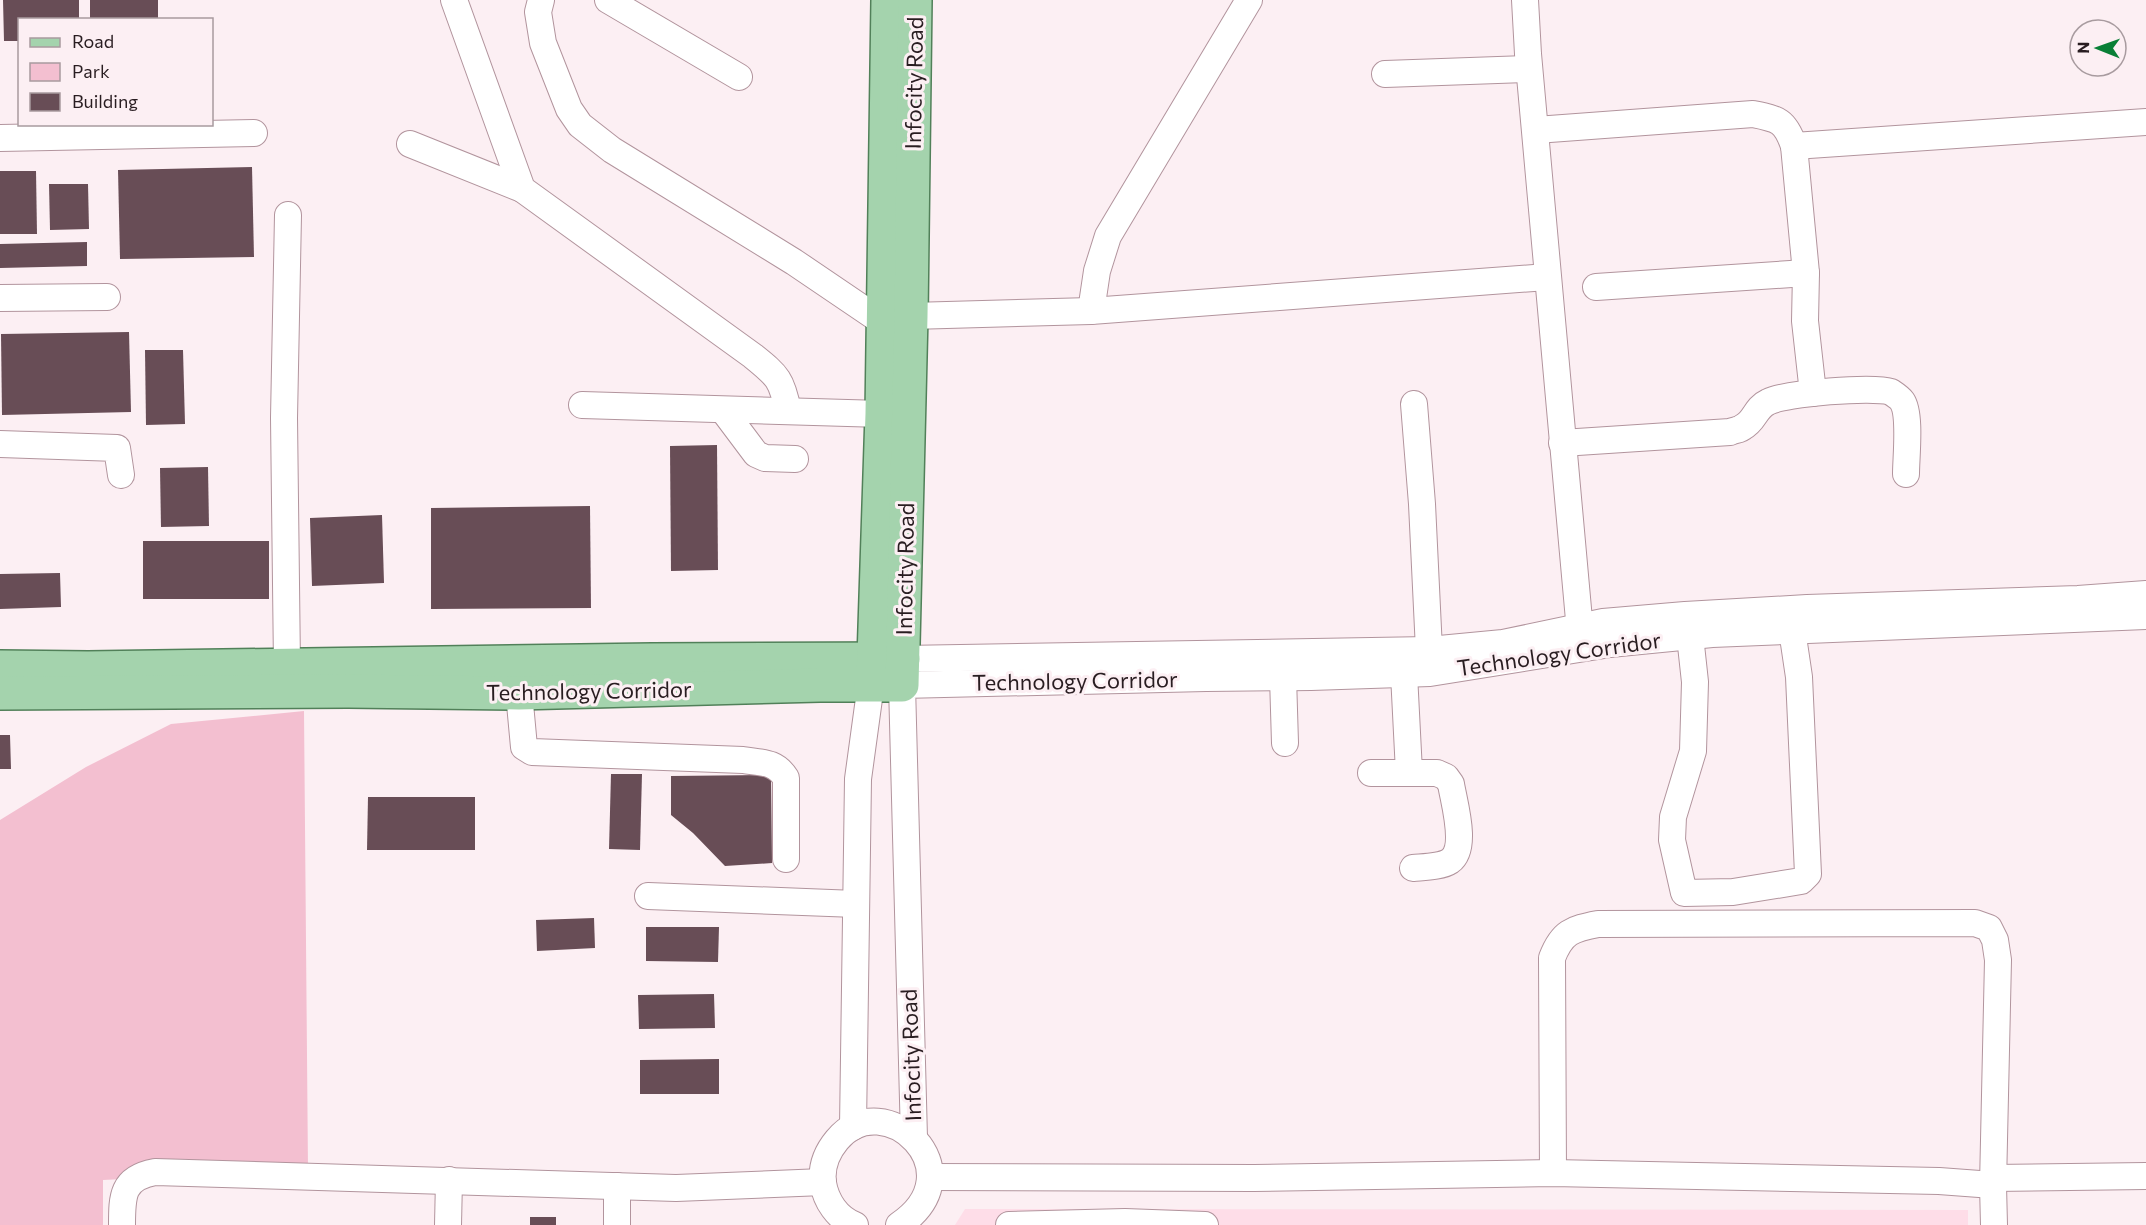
<svg xmlns="http://www.w3.org/2000/svg" width="2146" height="1225" font-family="Commissioner,sans-serif">
<style>
.built{fill:#fedde8}
.green{fill:#f3bfd0}
.building{fill:#684d56}
.lines{fill:none;stroke-linecap:round;stroke-linejoin:round}
.minor-casing{stroke:#b2949d;stroke-width:28}
.major-casing{stroke:#518059;stroke-width:36}
.minor{stroke:#fff;stroke-width:26}
.major{stroke:#a4d3ad;stroke-width:33}
.labels{text-anchor:middle;stroke-width:6;stroke-linejoin:round;paint-order:stroke}
.street-label{font-size:22px;fill:#291d21;stroke:#fceff3}
</style>
<rect width="100%" height="100%" fill="#fceff3"/>
<!-- built -->
<path class="built" d="M965 1209 1968 1210V1225H955Z"/>
<!-- green -->
<path class="green" d="M304 711 308 1170 103 1180V1225H0V820L86 767 171 724Z"/>
<!-- building -->
<g class="building">
<path d="M3 0H79V20H20V41H4Z"/>
<rect x="90" y="0" width="68" height="20"/>
<path d="M252 167 254 257 120 259 118 170Z"/>
<path d="M0 171H36L37 234H0Z"/>
<path d="M49 184H88L89 229 50 230Z"/>
<path d="M87 242V266L0 268V244Z"/>
<path d="M129 332 131 412 2 415 1 334Z"/>
<path d="M145 350H183L185 424 146 425Z"/>
<path d="M717 445 718 570 671 571 670 446Z"/>
<path d="M208 467 209 526 161 527 160 468Z"/>
<path d="M590 506 591 608 431 609V508Z"/>
<path d="M382 515 384 583 312 586 310 518Z"/>
<rect x="143" y="541" width="126" height="58"/>
<path d="M60 573 61 607 0 609V574Z"/>
<path d="M0 735H10L11 769H0Z"/>
<path d="M611 774H642L640 850 609 849Z"/>
<path d="M771 775 772 863 725 866 693 833 671 815V776Z"/>
<path d="M368 797H475V850H367Z"/>
<path d="M594 918 595 948 537 951 536 920Z"/>
<path d="M646 927H719L718 962 646 961Z"/>
<path d="M714 994 715 1028 639 1029 638 995Z"/>
<path d="M719 1059V1094H640V1060Z"/>
<rect x="530" y="1217" width="26" height="8"/>
</g>
<g class="lines">
<defs>
<g id="minor">
<path d="M454 0 522 189 753 356C778 376 782 380 788 411"/>
<path d="M541 0 538 12 543 43 569 109 580 125 612 150 794 262 884 323"/>
<path d="M608 0 739 77"/>
<path d="M1525 0 1528 54 1581 642"/>
<path d="M1385 74 1529 69"/>
<path d="M1536 130 1753 114C1778 119 1785 120 1794 146L1806 273 1805 321 1813 393"/>
<path d="M0 138 254 133"/>
<path d="M410 144 522 189"/>
<path d="M1794 146 2146 122"/>
<path d="M1596 287 1806 273"/>
<path d="M0 298 107 297"/>
<path d="M1091 311 1097 271 1108 236 1249 0"/>
<path d="M911 316 1091 311 1547 277"/>
<path d="M1414 404 1422 504 1429 650"/>
<path d="M582 405 882 414"/>
<path d="M723 410 756 454 765 458 795 459"/>
<path d="M1562 443 1730 432C1734 430 1740 430 1743 427 1755 421 1755 408 1768 402 1785 393 1874 386 1891 392 1894 394 1900 398 1902 401 1911 414 1906 457 1906 474"/>
<path d="M0 444 117 448 121 475"/>
<path d="M1690 636 1695 682 1693 751 1673 817 1672 840 1684 893 1733 892 1801 881 1808 874 1799 677 1792 630"/>
<path d="M903 659 1429 650 1503 643 1603 622 1685 615 1807 608 2078 599 2146 594"/>
<path d="M287 666 284 418 288 215"/>
<path d="M1404 674 1409 772"/>
<path d="M1283 677 1285 743"/>
<path d="M519 693 524 747 532 752 743 760C762 763 775 761 786 778V859"/>
<path d="M1371 773H1437L1446 777 1451 784C1454 803 1468 848 1450 861 1441 867 1423 867 1413 868"/>
<path d="M648 896 856 904"/>
<path d="M853 1127 858 779 871 684"/>
<path d="M914 1138 902 685 1206 678 1311 677 1430 673 1610 644 1712 634 2146 616"/>
<path d="M1553 1173 1552 958C1562 932 1572 929 1598 924L1975 923 1989 928 1995 940 1998 960 1993 1185 1994 1225"/>
<path d="M930 1177 1254 1178 1553 1173 1939 1181 1993 1185"/>
<path d="M1993 1178 2146 1176"/>
<path d="M617 1186V1225"/>
<path d="M122 1225C122 1196 122 1178 155 1172L676 1188 823 1182"/>
<path d="M448 1225 449 1180"/>
<path d="M855 1225C837 1218 826 1201 823 1183 821 1167 827 1152 837 1140 884 1083 979 1171 899 1225"/>
<path d="M1009 1225 1125 1222 1205 1225"/>
</g>
<g id="major">
<path d="M0 667 88 668 652 660 903 659"/>
<path d="M872 679 874 658 882 414 888 0"/>
<path d="M0 693 348 691 519 693 820 685H902L911 316 915 0"/>
</g>
</defs>
<!-- minor casing -->
<use href="#minor" class="minor-casing"/>
<!-- major casing -->
<use href="#major" class="major-casing"/>
<!-- minor -->
<use href="#minor" class="minor"/>
<!-- major -->
<use href="#major" class="major"/>
</g>
<g class="labels">
<!-- street labels -->
<g class="street-label">
<text transform="translate(914 83) rotate(-89)" y="8">Infocity Road</text>
<text transform="translate(905 569) rotate(-89)" y="8">Infocity Road</text>
<text transform="translate(1559 654) rotate(-8)" y="8">Technology Corridor</text>
<text transform="translate(1075 681) rotate(-1)" y="8">Technology Corridor</text>
<text transform="translate(589 691) rotate(-1)" y="8">Technology Corridor</text>
<text transform="translate(911 1055) rotate(-92)" y="8">Infocity Road</text>
</g>
</g>
<!-- legend -->
<rect x="18" y="18" width="195" height="108" fill="#fceff3" stroke="#a89b9f" stroke-width="1.5"/>
<rect x="30" y="38" width="30" height="9" fill="#a4d3ad" stroke="#a89b9f" stroke-width="1.5"/>
<text x="72" y="48" font-size="18" fill="#291d21">Road</text>
<rect x="30" y="63" width="30" height="18" fill="#f3bfd0" stroke="#a89b9f" stroke-width="1.5"/>
<text x="72" y="78" font-size="18" fill="#291d21">Park</text>
<rect x="30" y="93" width="30" height="18" fill="#684d56" stroke="#a89b9f" stroke-width="1.5"/>
<text x="72" y="108" font-size="18" fill="#291d21">Building</text>
<!-- north arrow -->
<g transform="translate(2098 48) rotate(271)"><circle r="28" fill="#fceff3" stroke="#a89b9f" stroke-width="1.5"/>
<path d="M0-4.5L10 22L0 15L-10 22Z" fill="#097f36"/>
<text y="-9" font-size="16" font-weight="bold" text-anchor="middle" fill="#291d21">N</text>
</g>
</svg>
